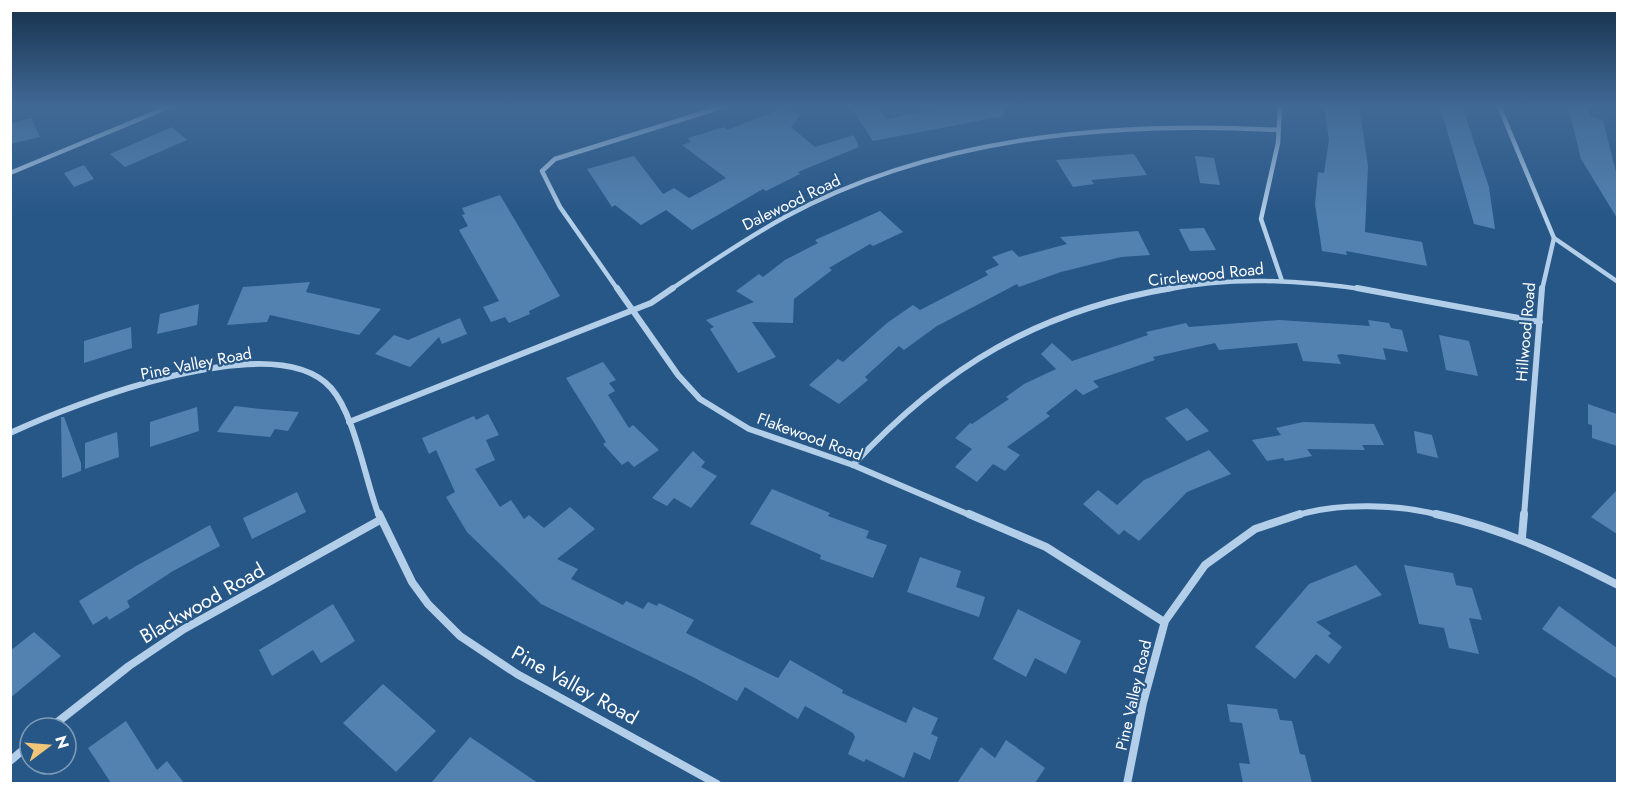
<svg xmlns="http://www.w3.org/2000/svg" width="1628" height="794" font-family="Jost,sans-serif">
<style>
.building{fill:#5382b0}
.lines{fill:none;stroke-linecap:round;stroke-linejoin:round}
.minor-far2{stroke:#b2cee8;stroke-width:4.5}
.minor-far1{stroke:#b2cee8;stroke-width:6}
.minor{stroke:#b2cee8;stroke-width:8}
.labels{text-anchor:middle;stroke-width:4.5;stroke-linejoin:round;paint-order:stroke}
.street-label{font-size:16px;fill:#fff;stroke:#275787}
.near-street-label{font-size:20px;fill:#fff;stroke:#275787}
</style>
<rect width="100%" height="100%" fill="#275787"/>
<!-- building -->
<g class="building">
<path d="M869 106H877L887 119 951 106H1003L1004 116 873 141 852 109Z"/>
<path d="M1324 106H1359L1368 166 1365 232 1422 242 1427 266 1346 251 1347 255 1322 251 1315 204 1318 172 1324 173 1329 140Z"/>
<path d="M1440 106H1462L1489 187 1495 229 1474 224Z"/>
<path d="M1568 106 1587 109 1590 116 1603 120 1617 176V218L1581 159Z"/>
<path d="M781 109 801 114 791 127 815 147 854 135 859 147 798 172 800 174 766 191 763 189 692 230 666 210 641 225 615 205 612 207 587 169 634 156 663 194 674 188 689 198 726 178 682 145 691 142 688 138 724 127 727 130Z"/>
<path d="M31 118 40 137 10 144V124Z"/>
<path d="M172 127 187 140 125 167 110 154Z"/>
<path d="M1134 154 1147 175 1091 180 1094 184 1073 187 1056 160Z"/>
<path d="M1195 156 1214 158 1220 185 1200 183Z"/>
<path d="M84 165 94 179 74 187 64 173Z"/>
<path d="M500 195 560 296 529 311 530 314 509 323 505 317 491 322 483 307 499 301 459 230 468 226 462 215 465 214 462 208Z"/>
<path d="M880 211 903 232 873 246 870 244 829 268 832 270 794 299 793 323 752 322 776 357 738 373 710 329 714 327 706 320 754 302 736 291 759 274 763 277 785 260 818 243 815 240Z"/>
<path d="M1204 228 1216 250 1190 251 1179 229Z"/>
<path d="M1138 231 1150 255 1121 257 1061 272 1019 287 1017 284 937 326 904 350 899 346 865 377 868 380 839 404 809 385 838 359 843 362 887 323 913 305 920 310 988 275 985 271 999 265 992 257 1012 250 1019 257 1067 244 1060 237Z"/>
<path d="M310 282 306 292 381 309 359 335 270 315 267 322 227 325 243 287Z"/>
<path d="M199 304 197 325 157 334 160 314Z"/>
<path d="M460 318 467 334 442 344 439 337 410 367 375 354 394 335 408 340Z"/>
<path d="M1279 320 1370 326 1368 320 1389 323 1391 328 1402 330 1408 352 1383 348 1386 360 1341 354 1337 355 1341 364 1303 361 1297 343 1219 350 1215 343 1153 357 1155 360 1093 381 1099 387 1083 395 1076 389 1046 413 1050 416 1007 447 1020 455 1005 471 993 464 977 482 955 467 972 449 955 438 970 423 972 424 1009 399 1006 397 1024 384 1056 369 1041 354 1052 343 1072 361 1148 335 1146 332 1186 323 1189 327Z"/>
<path d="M131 327 132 348 84 363V341Z"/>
<path d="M1439 335 1469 341 1478 376 1446 370Z"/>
<path d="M603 362 616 380 609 383 615 391 608 395 629 428 633 425 659 450 634 467 628 461 622 465 603 444 606 442 566 378Z"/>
<path d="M1588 404 1617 414V446L1592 438V425L1588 424Z"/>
<path d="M235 406 261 409 299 412 288 431 275 429 270 437 217 432Z"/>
<path d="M197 407 199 431 150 447V422Z"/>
<path d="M1187 408 1209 431 1187 441 1165 418Z"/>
<path d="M488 414 499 435 486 440 495 460 475 469 500 507 511 500 524 519 529 515 544 528 570 507 595 529 557 559 578 569 571 579 623 605 626 601 643 609 648 602 657 606 659 603 694 620 686 633 778 678 790 660 843 690 842 693 906 723 913 707 938 718 931 734 938 737 930 760 914 752 904 778 866 759 864 762 848 754 855 737 853 733 805 706 798 719 745 687 737 701 693 677 541 604 467 532 446 497 455 492 436 450 429 454 422 438 474 416 476 420Z"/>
<path d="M61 417H64L81 463V471L62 478Z"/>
<path d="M1303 422 1374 424 1384 445H1362L1365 450 1307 449 1312 456 1285 461 1283 458 1267 461 1252 440 1281 435 1276 428Z"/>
<path d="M1414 431 1432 435 1438 458 1417 453Z"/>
<path d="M117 432 119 457 85 469V443Z"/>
<path d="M1209 450 1231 474 1187 492 1139 541 1124 530 1119 535 1083 504 1098 490 1117 505 1144 480Z"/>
<path d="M693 451 705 462 701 467 717 476 691 508 674 498 667 506 652 498Z"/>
<path d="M772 489 830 513 828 516 869 531 866 538 887 545 873 578 820 559 821 555 750 524Z"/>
<path d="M1617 490V534L1591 517Z"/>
<path d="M297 492 306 512 252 539 243 518Z"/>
<path d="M210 525 220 546 173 571 127 601 130 607 109 620 107 616 93 625 79 601 136 566Z"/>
<path d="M920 557 961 571 956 587 985 597 979 617 907 592Z"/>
<path d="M1356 565 1382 595 1316 622 1331 633 1328 636 1342 647 1329 664 1316 654 1295 679 1255 647 1309 584Z"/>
<path d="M1404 565 1453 573 1456 585 1472 588 1482 620 1469 618 1479 654 1449 648 1444 628 1419 624Z"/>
<path d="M333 604 355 641 321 663 313 650 272 676 259 650Z"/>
<path d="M1559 606 1617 648V679L1542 629Z"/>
<path d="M1018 609 1081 641 1066 674 1035 658 1026 677 993 659Z"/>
<path d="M34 632 61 656 10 698V651Z"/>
<path d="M383 684 436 731 396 772 343 723Z"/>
<path d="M1227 704 1277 709 1280 720 1292 721 1300 754 1305 755 1312 783H1243L1239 763 1250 764 1242 723 1230 722Z"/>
<path d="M126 721 157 770 167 761 184 783H111L88 748Z"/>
<path d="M470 737 538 783H431Z"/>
<path d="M1006 740 1045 768 1035 783H957L981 747 995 758Z"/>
</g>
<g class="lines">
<!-- minor-far2 -->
<g class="minor-far2">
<path d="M1280 106 1278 143 1261 219 1282 281"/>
<path d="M1499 106 1554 238 1542 290"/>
<path d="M10 173 171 106"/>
<path d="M1554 238 1618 282"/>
<path d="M618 290 560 207 542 171 555 159 725 106"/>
<path d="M670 290C708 264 745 239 785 217 935 136 1113 121 1279 130"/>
<path d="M1164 290C1231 276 1300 280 1368 290"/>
</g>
<!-- minor-far1 -->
<g class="minor-far1">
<path d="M617 288 678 375 700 399 749 429 853 465 972 516"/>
<path d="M1357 288 1540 322"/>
<path d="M349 422 651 303 673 288"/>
<path d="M10 433C75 403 275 325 331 388 355 415 365 480 379 516"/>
<path d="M853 465C945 366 1037 311 1172 288"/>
<path d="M1295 516C1337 502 1400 504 1443 516"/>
<path d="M1524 516 1542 288"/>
</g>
<!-- minor -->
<g class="minor">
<path d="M379 514 412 582 428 604 460 636 517 674 717 784"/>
<path d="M969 514 1046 547 1164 622"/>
<path d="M1436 514C1501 528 1560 555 1618 585"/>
<path d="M1522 537 1524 514"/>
<path d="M50 728 129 666 184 629 380 520"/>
<path d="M10 761 30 744"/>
<path d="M1127 784 1143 703 1165 621 1205 565 1255 529 1300 514"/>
</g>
</g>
<!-- sky -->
<linearGradient id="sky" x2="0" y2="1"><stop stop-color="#15304a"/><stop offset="0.49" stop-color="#416996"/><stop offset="1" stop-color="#416996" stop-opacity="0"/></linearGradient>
<rect width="1628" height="217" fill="url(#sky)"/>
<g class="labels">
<!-- street labels -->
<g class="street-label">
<text transform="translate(791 202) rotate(-26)" y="6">Dalewood Road</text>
<text transform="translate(1206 274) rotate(-6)" y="6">Circlewood Road</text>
<text transform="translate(1525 332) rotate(-85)" y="6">Hillwood Road</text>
<text transform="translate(196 363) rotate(-11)" y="6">Pine Valley Road</text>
<text transform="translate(810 436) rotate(20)" y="6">Flakewood Road</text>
<text transform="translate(1133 695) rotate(-77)" y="6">Pine Valley Road</text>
</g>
<!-- near-street labels -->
<g class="near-street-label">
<text transform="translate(202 603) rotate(-30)" y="7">Blackwood Road</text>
<text transform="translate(575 685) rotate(29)" y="7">Pine Valley Road</text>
</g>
</g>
<!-- border -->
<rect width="1628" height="794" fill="none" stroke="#ffffff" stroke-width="24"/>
<!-- north arrow -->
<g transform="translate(48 746) rotate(74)"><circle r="28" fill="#275787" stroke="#7d9ab7" stroke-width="1.5"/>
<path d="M0-4.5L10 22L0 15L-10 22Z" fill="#f1c678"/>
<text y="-9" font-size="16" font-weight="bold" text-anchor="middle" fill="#ffffff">N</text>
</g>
</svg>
